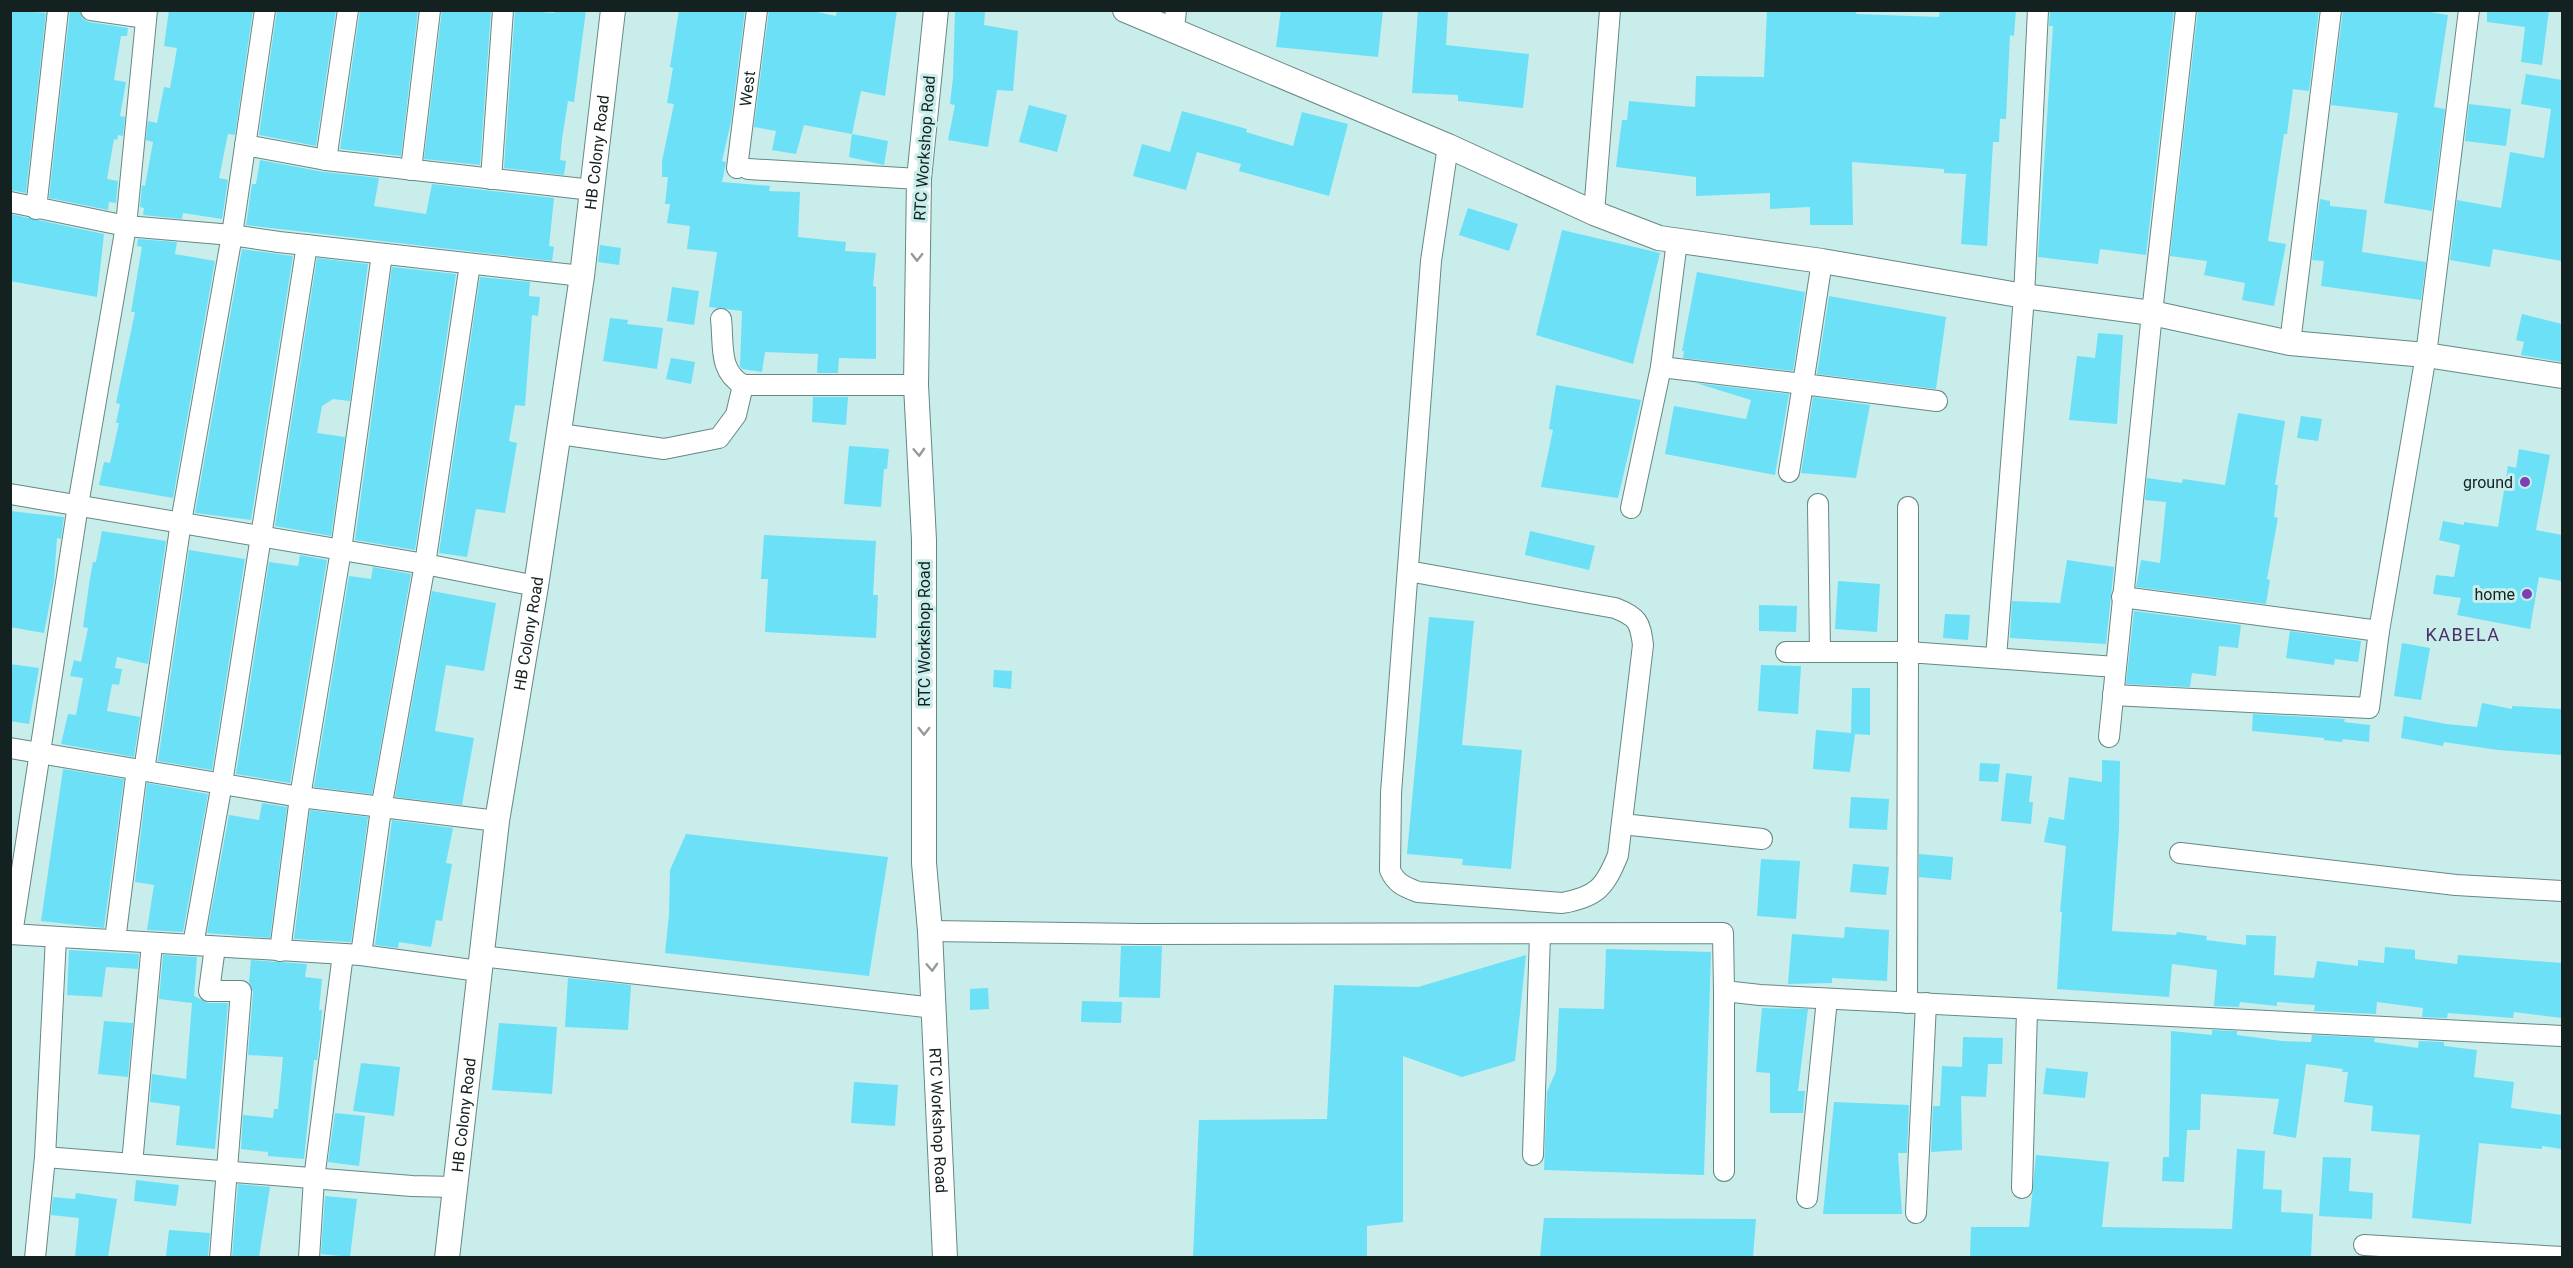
<svg xmlns="http://www.w3.org/2000/svg" width="2573" height="1268" font-family="Roboto,sans-serif">
<style>
.building{fill:#6ce0f7}
.lines{fill:none;stroke-linecap:round;stroke-linejoin:round}
.minor-casing{stroke:#668885;stroke-width:22}
.tertiary-casing{stroke:#668885;stroke-width:26}
.minor{stroke:#fff;stroke-width:20}
.tertiary{stroke:#fff;stroke-width:24}
.oneway{stroke:#959b9b}
.poi-dot{fill:#7c3fb4;stroke:#c8edea;stroke-width:2}
.labels{text-anchor:middle;stroke-width:6;stroke-linejoin:round;paint-order:stroke}
.street-label{font-size:16px;fill:#132120;stroke:#c8edea}
.poi-label{font-size:16px;fill:#132120;stroke:#c8edea;text-anchor:end}
.neighbourhood-label{font-size:18px;letter-spacing:1.5px;fill:#4c2f69;stroke:#c8edea}
</style>
<rect width="100%" height="100%" fill="#c8edea"/>
<!-- building -->
<g class="building">
<path d="M10 10 46 13 26 193 10 190Z"/>
<path d="M70 10H79L83 19 89 22 128 28 127 36H121L114 80 126 82 120 116 125 117 123 136 118 135 117 140 114 139 107 179 118 181 116 203 109 202 108 210 49 198Z"/>
<path d="M169 10H253L235 135 228 134 219 178 228 180 222 219 183 213 182 219 143 215 144 208 140 207 142 185 145 186 153 142 146 140 148 121 157 123 164 87 170 88 177 48 164 46Z"/>
<path d="M277 10H336L316 146 259 135Z"/>
<path d="M360 10H418L401 156 340 149Z"/>
<path d="M442 10H491L480 165 424 159Z"/>
<path d="M515 10 554 13V10H586L574 102 568 101 562 139 560 160 566 161 564 175 504 168Z"/>
<path d="M679 10H745L731 122 722 161 726 162 722 182 770 186 769 191 800 192 798 237 846 242 845 251 876 253 873 286 876 287V359L839 358 838 373H817L818 354 765 352 762 372 742 369 740 366 742 311 709 307 717 252 687 249 690 226 667 223 670 204H665L668 177H662V161L674 104 667 103 673 68 670 67Z"/>
<path d="M769 10H808L836 16 837 10H897L885 96 861 91 852 134 804 125 796 154 772 150 776 131 754 127Z"/>
<path d="M1281 10H1383L1378 57 1276 47Z"/>
<path d="M1418 10H1448L1446 45 1529 54 1523 108 1458 101V95L1412 93Z"/>
<path d="M1767 10H1857L1856 14 1939 17 1940 10H2016L2014 36 2010 35 2006 119H2000L1999 142H1993L1987 246 1961 244 1966 174 1944 173V169L1852 162 1853 225H1810V207L1770 209V193L1696 196V177L1616 167 1622 120H1627L1629 101 1695 107 1696 76 1764 77Z"/>
<path d="M2050 10H2174L2146 255 2100 249 2098 264 2038 257 2053 26H2049Z"/>
<path d="M2198 10H2319L2309 91 2293 89 2287 134H2284L2268 241 2286 244 2274 306 2242 300 2245 283 2204 275 2207 261 2170 256Z"/>
<path d="M2343 10H2418L2448 15 2434 107 2445 109 2432 211 2384 203 2398 113 2331 105Z"/>
<path d="M2487 10H2549L2542 65 2521 62 2525 27 2487 22Z"/>
<path d="M955 12H985L984 25 1018 31 1013 91 997 90 988 147 948 140 955 105 950 104 953 78Z"/>
<path d="M2526 74 2562 80V261L2493 249 2490 267 2450 260 2457 200 2501 208 2510 152 2544 158 2551 109 2521 104Z"/>
<path d="M2469 104 2511 109 2506 146 2465 141Z"/>
<path d="M1029 105 1067 115 1057 152 1019 142Z"/>
<path d="M1182 111 1247 129 1246 132 1293 146 1302 112 1348 124 1329 196 1239 171 1241 164 1197 152 1186 190 1133 176 1142 144 1170 152Z"/>
<path d="M852 134 888 141 884 165 849 157Z"/>
<path d="M260 160 324 172 379 178 374 206 426 214 432 184 554 198 549 246 554 247 552 261 246 225 252 184H256Z"/>
<path d="M2320 199 2330 201V206L2367 210 2362 252 2426 262 2421 300 2321 286 2324 261 2312 260Z"/>
<path d="M1468 208 1518 224 1509 251 1459 235Z"/>
<path d="M10 214 104 234 97 297 10 281Z"/>
<path d="M1562 230 1660 253 1633 364 1536 335Z"/>
<path d="M138 239 177 242 175 254 215 261 173 498 99 485 104 462 110 463 119 423H116L120 404 116 403 135 312H131L142 247 137 246Z"/>
<path d="M600 245 621 248 619 265 598 262Z"/>
<path d="M242 249 293 256 251 520 195 513Z"/>
<path d="M317 258 368 264 350 401 333 399 322 406 317 433 345 437 331 536 275 526Z"/>
<path d="M392 267 456 274 415 550 355 540Z"/>
<path d="M1697 272 1805 292 1793 371 1683 358 1684 351H1682Z"/>
<path d="M480 277 530 282 529 296 540 297 538 316 532 315 525 406 515 405 509 441 517 443 505 513 476 509 467 557 439 553Z"/>
<path d="M672 287 699 291 694 325 667 321Z"/>
<path d="M1829 296 1946 317 1936 389 1817 374Z"/>
<path d="M2522 314 2562 324V362L2521 355 2524 342 2516 340Z"/>
<path d="M610 318 628 320 627 324 663 328 657 369 603 361Z"/>
<path d="M2098 333 2123 335 2117 424 2069 420 2077 356 2095 358Z"/>
<path d="M671 358 695 362 691 384 666 379Z"/>
<path d="M1696 383 1789 394 1775 475 1665 454 1674 406 1746 419 1751 400Z"/>
<path d="M1556 385 1641 400 1618 498 1541 487 1553 430 1549 429Z"/>
<path d="M813 397H848L846 425 812 422Z"/>
<path d="M1813 397 1870 405 1856 478 1801 473Z"/>
<path d="M2238 413 2285 421 2275 485H2278L2274 517 2278 518 2267 579 2270 580 2266 604 2136 587 2141 560 2160 563 2166 502 2145 500 2147 478 2182 483 2183 479 2225 485Z"/>
<path d="M2301 416 2322 419 2318 441 2297 438Z"/>
<path d="M849 446 889 449 887 469H884L881 507 844 504Z"/>
<path d="M2519 449 2550 455 2536 530 2562 535V581L2539 577 2530 629 2457 615 2461 598 2433 594 2436 575 2454 577 2460 545 2439 540 2443 521 2464 525V522L2498 527 2508 466 2516 468Z"/>
<path d="M10 511 64 517 61 539 57 538 54 581 44 633 10 627Z"/>
<path d="M102 531 166 541 148 664 117 657 115 668 122 669 119 685 112 684 107 711 140 717 134 757 61 744 68 714 76 715 83 678 70 676 74 660 81 662 88 628 83 627 90 578 93 562H96Z"/>
<path d="M1530 531 1595 546 1589 570 1525 555Z"/>
<path d="M764 535 876 541 873 595H878L876 638 765 632 768 579H761Z"/>
<path d="M189 550 245 559 212 770 158 761Z"/>
<path d="M300 555 327 560 290 783 236 774 269 562 298 566Z"/>
<path d="M2067 560 2114 567 2106 644 2010 638 2012 601 2060 603Z"/>
<path d="M373 567 411 574 372 794 314 787 349 576 371 579Z"/>
<path d="M1838 581 1880 584 1877 632 1835 629Z"/>
<path d="M432 591 496 603 484 671 446 665 443 682 435 731 474 738 462 805 395 797Z"/>
<path d="M1759 605 1797 606 1796 632 1759 631Z"/>
<path d="M2134 611 2241 625 2238 648 2219 646 2216 676 2192 673 2190 687 2126 684Z"/>
<path d="M1945 614 1970 615 1968 640 1943 638Z"/>
<path d="M1429 617 1474 621 1462 745 1522 750 1511 869 1462 865 1463 859 1407 854Z"/>
<path d="M2290 631 2361 641 2358 662 2335 659 2334 665 2286 658Z"/>
<path d="M2402 643 2430 648 2421 700 2394 696Z"/>
<path d="M10 664 39 668 29 724 10 721Z"/>
<path d="M1761 665 1801 666 1798 714 1758 711Z"/>
<path d="M994 670 1012 671 1011 689 993 687Z"/>
<path d="M1852 688H1870V735L1855 734 1850 772 1813 769 1816 730 1851 733Z"/>
<path d="M2482 703 2512 709V706L2562 709V755L2498 750 2444 742 2443 746 2401 738 2404 716 2446 724 2477 727Z"/>
<path d="M2253 714 2345 719 2344 722 2370 725 2369 742 2343 739 2342 742 2324 740V738L2252 731Z"/>
<path d="M2102 760 2120 761 2119 829 2112 931 2176 935 2177 932 2207 936 2206 940 2246 945V935L2276 936 2274 975 2314 978 2317 961 2358 966V960L2384 963 2385 947 2415 950V959L2457 964 2458 955 2562 963V1018L2514 1012 2513 1018 2448 1013 2447 1018 2422 1017 2423 1008 2377 1002 2376 1014 2314 1011 2315 1005 2277 1002V1006L2240 1002 2239 1007 2214 1006 2217 970 2172 964 2169 997 2057 989 2062 912H2060L2066 846 2044 842 2049 817 2064 820 2069 777 2102 782Z"/>
<path d="M1980 763 2000 764 1998 782 1979 781Z"/>
<path d="M63 769 124 779 104 928 41 921Z"/>
<path d="M2006 773 2032 776 2029 802H2033L2031 824 2001 821Z"/>
<path d="M147 783 208 794 183 932 147 930 154 885 135 882Z"/>
<path d="M1851 797 1889 799 1887 830 1849 828Z"/>
<path d="M262 803 287 807 270 938 207 933 229 815 259 820Z"/>
<path d="M310 810 368 817 351 942 294 939Z"/>
<path d="M392 820 453 828 446 863 452 864 442 921 436 920 431 947 399 942 398 948 375 945Z"/>
<path d="M686 834 888 857 869 976 665 953 669 915 670 870Z"/>
<path d="M1919 854 1953 857 1951 880 1919 877Z"/>
<path d="M1761 859 1800 861 1796 919 1757 916Z"/>
<path d="M1853 864 1889 867 1886 895 1850 892Z"/>
<path d="M1845 927 1889 930 1887 981 1832 978V983L1788 984 1792 934 1844 938Z"/>
<path d="M1121 946H1162L1160 998 1119 997Z"/>
<path d="M1606 949 1711 952 1704 1175 1544 1170 1547 1092 1556 1071 1559 1008 1604 1009Z"/>
<path d="M69 950 139 954 138 969 106 967 102 997 67 995Z"/>
<path d="M163 955 197 957 194 996 208 1003H228L215 1149 176 1145 180 1106 150 1102 152 1074 186 1079 192 1003 159 999Z"/>
<path d="M1526 955 1515 1061 1462 1077 1403 1056V1222L1367 1226V1257H1193L1199 1120 1327 1119 1334 985 1418 987Z"/>
<path d="M251 960 307 964 305 977 322 979 319 1010H322L320 1037 317 1060H314L304 1159 268 1156V1152L241 1149 243 1115 273 1118 274 1109H278L283 1057 248 1055 253 992 249 982Z"/>
<path d="M568 978 631 985 628 1030 565 1027Z"/>
<path d="M988 988 989 1009 970 1010V989Z"/>
<path d="M1082 1001 1122 1002 1121 1023 1081 1022Z"/>
<path d="M1762 1008 1808 1009 1798 1091H1805L1803 1113H1770V1073L1756 1072Z"/>
<path d="M104 1021 133 1023 128 1077 98 1074Z"/>
<path d="M499 1023 557 1027 552 1094 492 1090Z"/>
<path d="M2212 1030 2237 1031V1035L2282 1041 2311 1042 2312 1035 2375 1038 2374 1042 2418 1048 2419 1041 2444 1042V1046L2477 1050 2474 1077 2514 1082 2511 1108 2562 1115V1149L2542 1146V1149L2479 1143 2471 1224 2412 1218 2420 1135 2371 1131 2373 1106 2344 1102 2348 1072H2342L2343 1069 2306 1064 2296 1138 2273 1134 2279 1099 2201 1094 2200 1130H2187L2184 1182 2162 1181 2163 1157H2169L2171 1031 2212 1035Z"/>
<path d="M1963 1037 2003 1038 2002 1064H1988L1986 1097 1961 1096 1962 1150 1931 1152 1933 1106H1940L1942 1066 1962 1067Z"/>
<path d="M361 1063 400 1067 394 1116 353 1111Z"/>
<path d="M2046 1068 2088 1072 2085 1098 2043 1094Z"/>
<path d="M854 1082 898 1085 895 1126 851 1123Z"/>
<path d="M1834 1102 1909 1105 1907 1153H1898L1902 1214H1823Z"/>
<path d="M335 1113 365 1116 359 1166 328 1162Z"/>
<path d="M2237 1149 2265 1151 2263 1189 2282 1190 2281 1212 2313 1214 2311 1257H1970L1971 1227H2029L2036 1155 2109 1162 2102 1227 2232 1229Z"/>
<path d="M2323 1157 2351 1158 2349 1191 2373 1193 2372 1219 2319 1216Z"/>
<path d="M136 1180 179 1185 176 1206 134 1201Z"/>
<path d="M238 1184 270 1187 259 1257H232Z"/>
<path d="M76 1193 117 1199 108 1257H75L79 1218 51 1215 53 1197 75 1199Z"/>
<path d="M325 1196 357 1199 350 1257 321 1254Z"/>
<path d="M1544 1218 1756 1219 1753 1257H1540Z"/>
<path d="M169 1230 210 1233 208 1257 166 1256Z"/>
</g>
<g class="lines">
<defs>
<g id="minor">
<path d="M91 10 146 18"/>
<path d="M1174 29 1176 10"/>
<path d="M245 145 326 160 592 190"/>
<path d="M326 160 348 10"/>
<path id="s1" d="M737 168 757 10"/>
<path d="M748 169 919 179"/>
<path d="M411 170 430 10"/>
<path d="M491 179 503 10"/>
<path d="M10 202 126 226 232 235 279 242 582 276"/>
<path d="M36 209 58 10"/>
<path d="M1594 213 1610 10"/>
<path d="M1677 241 1661 367 1803 384 1822 261"/>
<path d="M721 319C724 345 718 371 743 385H916"/>
<path d="M2290 343 2331 10"/>
<path d="M560 434 664 449 719 438 736 415 743 385"/>
<path d="M1789 472 1803 384 1937 401"/>
<path d="M10 494 425 564 536 586"/>
<path d="M1818 504 1820 652"/>
<path d="M1631 508 1661 367"/>
<path d="M1408 571 1615 608C1638 617 1640 622 1643 645L1618 855C1605 887 1597 897 1562 903L1418 892C1405 887 1396 884 1390 870L1391 793 1431 261 1448 146"/>
<path d="M2122 597 2379 631"/>
<path d="M1786 652H1908V507"/>
<path d="M1996 658 2024 296 2038 10"/>
<path d="M2113 695 2369 708 2379 631 2426 355 2469 10"/>
<path d="M2109 737 2152 313 2186 10"/>
<path d="M10 748 300 797 497 821"/>
<path d="M144 771 181 522 232 235 265 10"/>
<path d="M1622 824 1762 839"/>
<path d="M2180 853 2456 885 2562 891"/>
<path d="M930 931 1140 934 1723 933 1724 991 1760 995 2562 1036"/>
<path d="M10 934 361 955 381 809 425 564 470 264"/>
<path d="M12 934 78 505 126 226 147 10"/>
<path d="M115 940 137 769"/>
<path d="M193 945 222 783 307 245"/>
<path d="M215 947 209 991H241L220 1258"/>
<path d="M280 951 300 797 341 550 382 254"/>
<path d="M361 955 479 971"/>
<path d="M481 956 934 1008"/>
<path d="M1907 1003 1908 652 2116 667"/>
<path d="M1533 1155 1540 934"/>
<path d="M45 1157 412 1186 454 1187"/>
<path d="M132 1164 152 943"/>
<path d="M1724 1171V991"/>
<path d="M2022 1188 2027 1010"/>
<path d="M1807 1198 1827 999"/>
<path d="M1916 1213 1926 1003"/>
<path d="M2364 1245 2562 1257"/>
<path d="M35 1258 45 1157 56 937"/>
<path d="M309 1258 314 1179 343 954"/>
</g>
<g id="tertiary">
<path id="s2" d="M936 10 919 179 916 385 924 540V863L930 931 945 1258"/>
<path d="M1125 10 1448 146 1594 213 1659 238 1822 261 2024 296 2152 313 2290 343 2426 355 2562 376"/>
<path id="s3" d="M447 1258 497 821 536 586 582 276 613 10"/>
</g>
</defs>
<!-- minor casing -->
<use href="#minor" class="minor-casing"/>
<!-- tertiary casing -->
<use href="#tertiary" class="tertiary-casing"/>
<!-- minor -->
<use href="#minor" class="minor"/>
<!-- tertiary -->
<use href="#tertiary" class="tertiary"/>
</g>
<!-- one-way arrows -->
<defs><path id="oneway-chevron" d="M-2-3.5L2.5 0L-2 3.5" fill="none" stroke-width="1.6" stroke-linecap="round" stroke-linejoin="round" transform="scale(1.5)"/></defs>
<g class="oneway">
<use href="#oneway-chevron" transform="translate(917 257) rotate(91)"/>
<use href="#oneway-chevron" transform="translate(919 452) rotate(87)"/>
<use href="#oneway-chevron" transform="translate(924 731) rotate(90)"/>
<use href="#oneway-chevron" transform="translate(932 967) rotate(87)"/>
</g>
<!-- markers -->
<g class="poi-dot">
<circle cx="2525" cy="482" r="6"/>
<circle cx="2527" cy="594" r="6"/>
</g>
<g class="labels">
<!-- street labels -->
<g class="street-label">
<text dy="6" stroke="none"><textPath href="#s1" startOffset="80">West</textPath></text>
<text transform="translate(924 148) rotate(-86)" y="6">RTC Workshop Road</text>
<text dy="6" stroke="none"><textPath href="#s3" startOffset="1116">HB Colony Road</textPath></text>
<text dy="6" stroke="none"><textPath href="#s3" startOffset="630">HB Colony Road</textPath></text>
<text transform="translate(924 634) rotate(-90)" y="6">RTC Workshop Road</text>
<text dy="6" stroke="none"><textPath href="#s3" startOffset="144">HB Colony Road</textPath></text>
<text dy="6" stroke="none"><textPath href="#s2" startOffset="1112">RTC Workshop Road</textPath></text>
</g>
<!-- poi labels -->
<g class="poi-label">
<text x="2513" y="488">ground</text>
<text x="2515" y="600">home</text>
</g>
<!-- neighbourhood labels -->
<g class="neighbourhood-label">
<text x="2463" y="641">KABELA</text>
</g>
</g>
<!-- border -->
<rect width="2573" height="1268" fill="none" stroke="#132120" stroke-width="24"/>
</svg>
